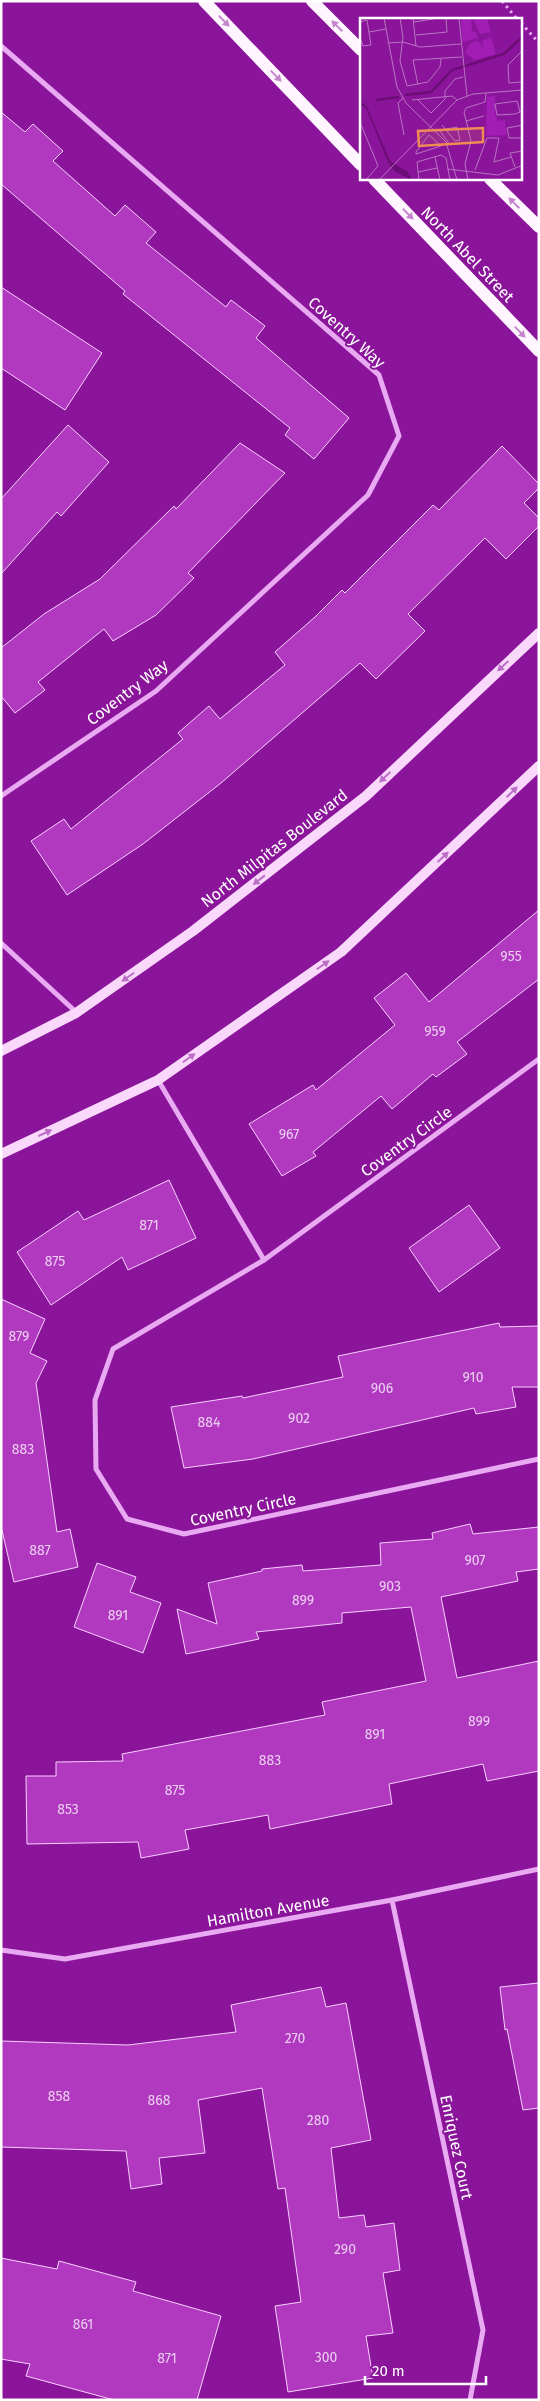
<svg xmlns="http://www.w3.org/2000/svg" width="540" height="2401" font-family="'Fira Sans',sans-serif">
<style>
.building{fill:#b039c0;stroke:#f7d1fd}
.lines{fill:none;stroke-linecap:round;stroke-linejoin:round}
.path{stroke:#e9a9f3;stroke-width:3;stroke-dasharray:2.5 4;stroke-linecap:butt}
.minor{stroke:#e9a9f3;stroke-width:5}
.secondary{stroke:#f9d8fc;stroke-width:10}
.primary{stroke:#fef5ff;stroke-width:12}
.oneway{fill:#c485cc}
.oneway2{fill:#bc6dc6}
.labels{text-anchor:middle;stroke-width:4;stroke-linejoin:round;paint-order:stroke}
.number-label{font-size:14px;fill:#ebceef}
.street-label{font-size:16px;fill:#fff;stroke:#8b159a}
.inset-river{fill:none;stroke:#6c0d77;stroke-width:2.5}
.inset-road{fill:none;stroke:#b973c2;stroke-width:1}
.view{fill:#ef8b55;fill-opacity:0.15;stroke:#ef8b55;stroke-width:2.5}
.inset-edge{fill:none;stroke:#fff;stroke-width:2.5}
</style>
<rect width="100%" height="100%" fill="#8b159a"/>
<!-- building -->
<g class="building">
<path d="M1 112 25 132 33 124 63 151 53 161 115 216 125 205 156 232 146 243 226 307 231 300 265 326 256 338 349 418 314 459 285 435 290 428 123 294 125 291 1 184Z"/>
<path d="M1 287 102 353 65 410 1 368Z"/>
<path d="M68 425 109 462 61 516 57 512 1 574V499Z"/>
<path d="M240 443 285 473 188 573 194 578 156 615 113 641 104 629 38 682 45 690 15 713 1 696V648L44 614 100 579 174 506 176 509Z"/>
<path d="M502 446 539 484V488L524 503 539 518V526L506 559 485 538 408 614 425 631 376 679 360 663 221 783 143 844 67 895 31 841 64 819 71 829 183 739 178 733 209 706 220 719 285 665 275 652 315 617 342 590 345 593 433 505 439 510Z"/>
<path d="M539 910V979L457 1042 467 1054 436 1077 433 1074 392 1109 381 1096 313 1152 316 1156 282 1176 249 1124 313 1085 316 1090 395 1025 374 998 406 973 429 1002Z"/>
<path d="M169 1180 196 1238 128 1270 122 1257 51 1305 17 1252 78 1211 84 1220Z"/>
<path d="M469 1205 500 1248 439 1292 409 1248Z"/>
<path d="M1 1299 45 1319 30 1353 47 1361 36 1383 57 1532 70 1529 78 1567 14 1582 1 1526Z"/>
<path d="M499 1323 500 1327 539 1326V1387H512L516 1407 476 1414 474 1408 253 1459 184 1468 171 1407 242 1396 243 1398 343 1377 338 1356Z"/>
<path d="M470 1524 473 1534 539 1527V1569L516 1572 518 1581 441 1597 457 1678 539 1661V1771L487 1781 483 1764 389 1784 392 1804 270 1829 268 1815 185 1830 189 1849 141 1858 138 1842 27 1844 26 1776H56V1762L123 1761 122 1754 325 1715 322 1702 426 1681 411 1607 342 1613V1623L256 1632 259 1639 186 1654 177 1609 217 1624 208 1583 262 1571V1569L302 1565 303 1571 381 1565 380 1543 433 1539 432 1533Z"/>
<path d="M97 1563 136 1577 130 1592 161 1603 143 1653 74 1627Z"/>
<path d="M539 1983V2108L523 2110 507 2029 505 2030 500 1987Z"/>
<path d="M321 1987 326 2007 346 2003 371 2140 331 2148 339 2218 364 2215 366 2227 394 2223 400 2270 383 2273 393 2333 366 2336 373 2378 288 2392 275 2306 301 2302 285 2188 278 2189 262 2088 198 2100 205 2153 159 2158 162 2184 131 2189 126 2151 1 2147V2041L128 2045 236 2032 231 2005Z"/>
<path d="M1 2258 57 2269 59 2261 136 2282 133 2291 221 2316 197 2400H114L26 2376 30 2364 1 2359Z"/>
</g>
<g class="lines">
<!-- path -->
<g class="path">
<path d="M502 1 517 19"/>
<path d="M521 23 539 43"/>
</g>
<!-- minor -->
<g class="minor">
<path d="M1 46 379 375 399 436 368 495 156 691 1 796"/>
<path d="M1 943 76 1012"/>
<path d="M539 1059 264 1260 113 1349 95 1400 96 1469 127 1519 184 1534 539 1459"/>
<path d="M158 1080 264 1260"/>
<path d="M392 1900 483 2330 470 2400"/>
<path d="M1 1950 65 1959 392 1900 539 1869"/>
</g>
<!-- secondary -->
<g class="secondary">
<path d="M1 1051 76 1013 193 931 366 796 539 633"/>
<path d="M1 1154 158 1080 341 952 539 766"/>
</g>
<!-- primary -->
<g class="primary">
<path d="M204 1 361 165"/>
<path d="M312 1 361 50"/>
<path d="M374 179 539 351"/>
<path d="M490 179 539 227"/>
</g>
</g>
<!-- one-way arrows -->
<defs><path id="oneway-solid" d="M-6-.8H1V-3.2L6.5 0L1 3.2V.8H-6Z" transform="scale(1.25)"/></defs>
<g class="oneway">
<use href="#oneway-solid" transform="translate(224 21) rotate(46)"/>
<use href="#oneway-solid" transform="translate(337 26) rotate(-135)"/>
<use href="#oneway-solid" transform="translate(276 76) rotate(46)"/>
<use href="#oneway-solid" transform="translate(514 203) rotate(-135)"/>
<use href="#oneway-solid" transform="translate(408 214) rotate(46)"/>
<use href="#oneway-solid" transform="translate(520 332) rotate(46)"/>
</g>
<g class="oneway2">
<use href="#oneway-solid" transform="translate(503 666) rotate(137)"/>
<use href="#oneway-solid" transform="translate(385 777) rotate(137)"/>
<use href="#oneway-solid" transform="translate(512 792) rotate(-44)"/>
<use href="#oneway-solid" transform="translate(443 857) rotate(-43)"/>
<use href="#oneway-solid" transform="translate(259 880) rotate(142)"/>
<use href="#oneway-solid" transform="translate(323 965) rotate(-35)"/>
<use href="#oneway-solid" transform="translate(128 977) rotate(145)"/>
<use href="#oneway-solid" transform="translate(189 1058) rotate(-35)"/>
<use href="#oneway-solid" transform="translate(45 1133) rotate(-25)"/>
</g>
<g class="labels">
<!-- number labels -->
<g class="number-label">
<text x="511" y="961">955</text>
<text x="435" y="1036">959</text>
<text x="289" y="1139">967</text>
<text x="149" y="1230">871</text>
<text x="55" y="1266">875</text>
<text x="19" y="1341">879</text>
<text x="473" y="1382">910</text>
<text x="382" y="1393">906</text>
<text x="299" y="1423">902</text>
<text x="209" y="1427">884</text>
<text x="23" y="1454">883</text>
<text x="40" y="1555">887</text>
<text x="475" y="1565">907</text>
<text x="390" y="1591">903</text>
<text x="303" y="1605">899</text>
<text x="118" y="1620">891</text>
<text x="479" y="1726">899</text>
<text x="375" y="1739">891</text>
<text x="270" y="1765">883</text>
<text x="175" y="1795">875</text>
<text x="68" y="1814">853</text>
<text x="295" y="2043">270</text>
<text x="59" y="2101">858</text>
<text x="159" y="2105">868</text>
<text x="318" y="2125">280</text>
<text x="345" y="2254">290</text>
<text x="83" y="2329">861</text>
<text x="326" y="2362">300</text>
<text x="167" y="2363">871</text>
</g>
<!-- street labels -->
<g class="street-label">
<text transform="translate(468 254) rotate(46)" y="6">North Abel Street</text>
<text transform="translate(347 332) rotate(42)" y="6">Coventry Way</text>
<text transform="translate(127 692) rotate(-37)" y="6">Coventry Way</text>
<text transform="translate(274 848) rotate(-38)" y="6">North Milpitas Boulevard</text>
<text transform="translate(406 1141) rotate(-36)" y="6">Coventry Circle</text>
<text transform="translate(243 1509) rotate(-12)" y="6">Coventry Circle</text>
<text transform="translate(268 1910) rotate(-10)" y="6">Hamilton Avenue</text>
<text transform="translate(457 2147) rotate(78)" y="6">Enriquez Court</text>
</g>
</g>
<!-- overview -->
<g transform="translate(360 18)">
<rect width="162" height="162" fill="#8b159a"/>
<path d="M101 0H111L112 13 116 14 118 20 102 24ZM113 0H127L131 14 120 16ZM131 19 136 36 115 42 105 35 108 28 117 22 124 30 122 23ZM135 78V96L138 103 145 102 146 117 126 118 127 79Z" fill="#a11db4"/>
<path d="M9 83 8 84 3 85 7 89 30 143 47 153 52 162 34 153 28 144 6 90 0 86Z" fill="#6c0d77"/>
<path class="inset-river" d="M45 77 71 74 92 52 144 36 163 18M16 82 39 79"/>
<path class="inset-road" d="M24 0 37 69 46 85 86 124 97 162M40 0 43 19 40 43 47 68 68 64 80 49 81 41M53 0 56 28M99 0 107 78M0 4 7 2 11 27 3 28 0 20M54 4 73 1M9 14 26 11M56 17 87 14 86 0M28 25 43 24 60 29 101 26M161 64 149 65 148 47 163 32M58 67 53 42 102 39M43 80 38 85 44 117M57 81 71 95 85 81V73L95 61 103 59M52 82 92 78 97 82M160 94 157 83 135 86 137 97 155 96 160 94 163 93M106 103 124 98M0 104 18 148 6 162M82 107 95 123 100 122 97 109 86 111M163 107 147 110 149 120H163M80 113 90 127M69 117 81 128 56 136V134ZM75 139 80 162M155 149 150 135 163 133M87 151 138 157 163 147M115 152 127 120H139L134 144 151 139M58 154 77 150M19 162 97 82 113 76 163 72M59 162 57 144 81 137 86 140 90 162M108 162 105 146 111 123 104 94 106 90 125 84 126 75"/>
<path class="view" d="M123 110V124L59 128 58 113Z"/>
<rect width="162" height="162" class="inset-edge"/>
</g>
<!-- border -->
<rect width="540" height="2401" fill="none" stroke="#ffffff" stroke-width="5"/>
<!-- scale -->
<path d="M365 2376v8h121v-8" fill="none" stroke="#ffffff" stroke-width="2.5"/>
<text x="372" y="2376" font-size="15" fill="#ffffff" stroke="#8b159a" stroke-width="4" paint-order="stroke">20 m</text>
</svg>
